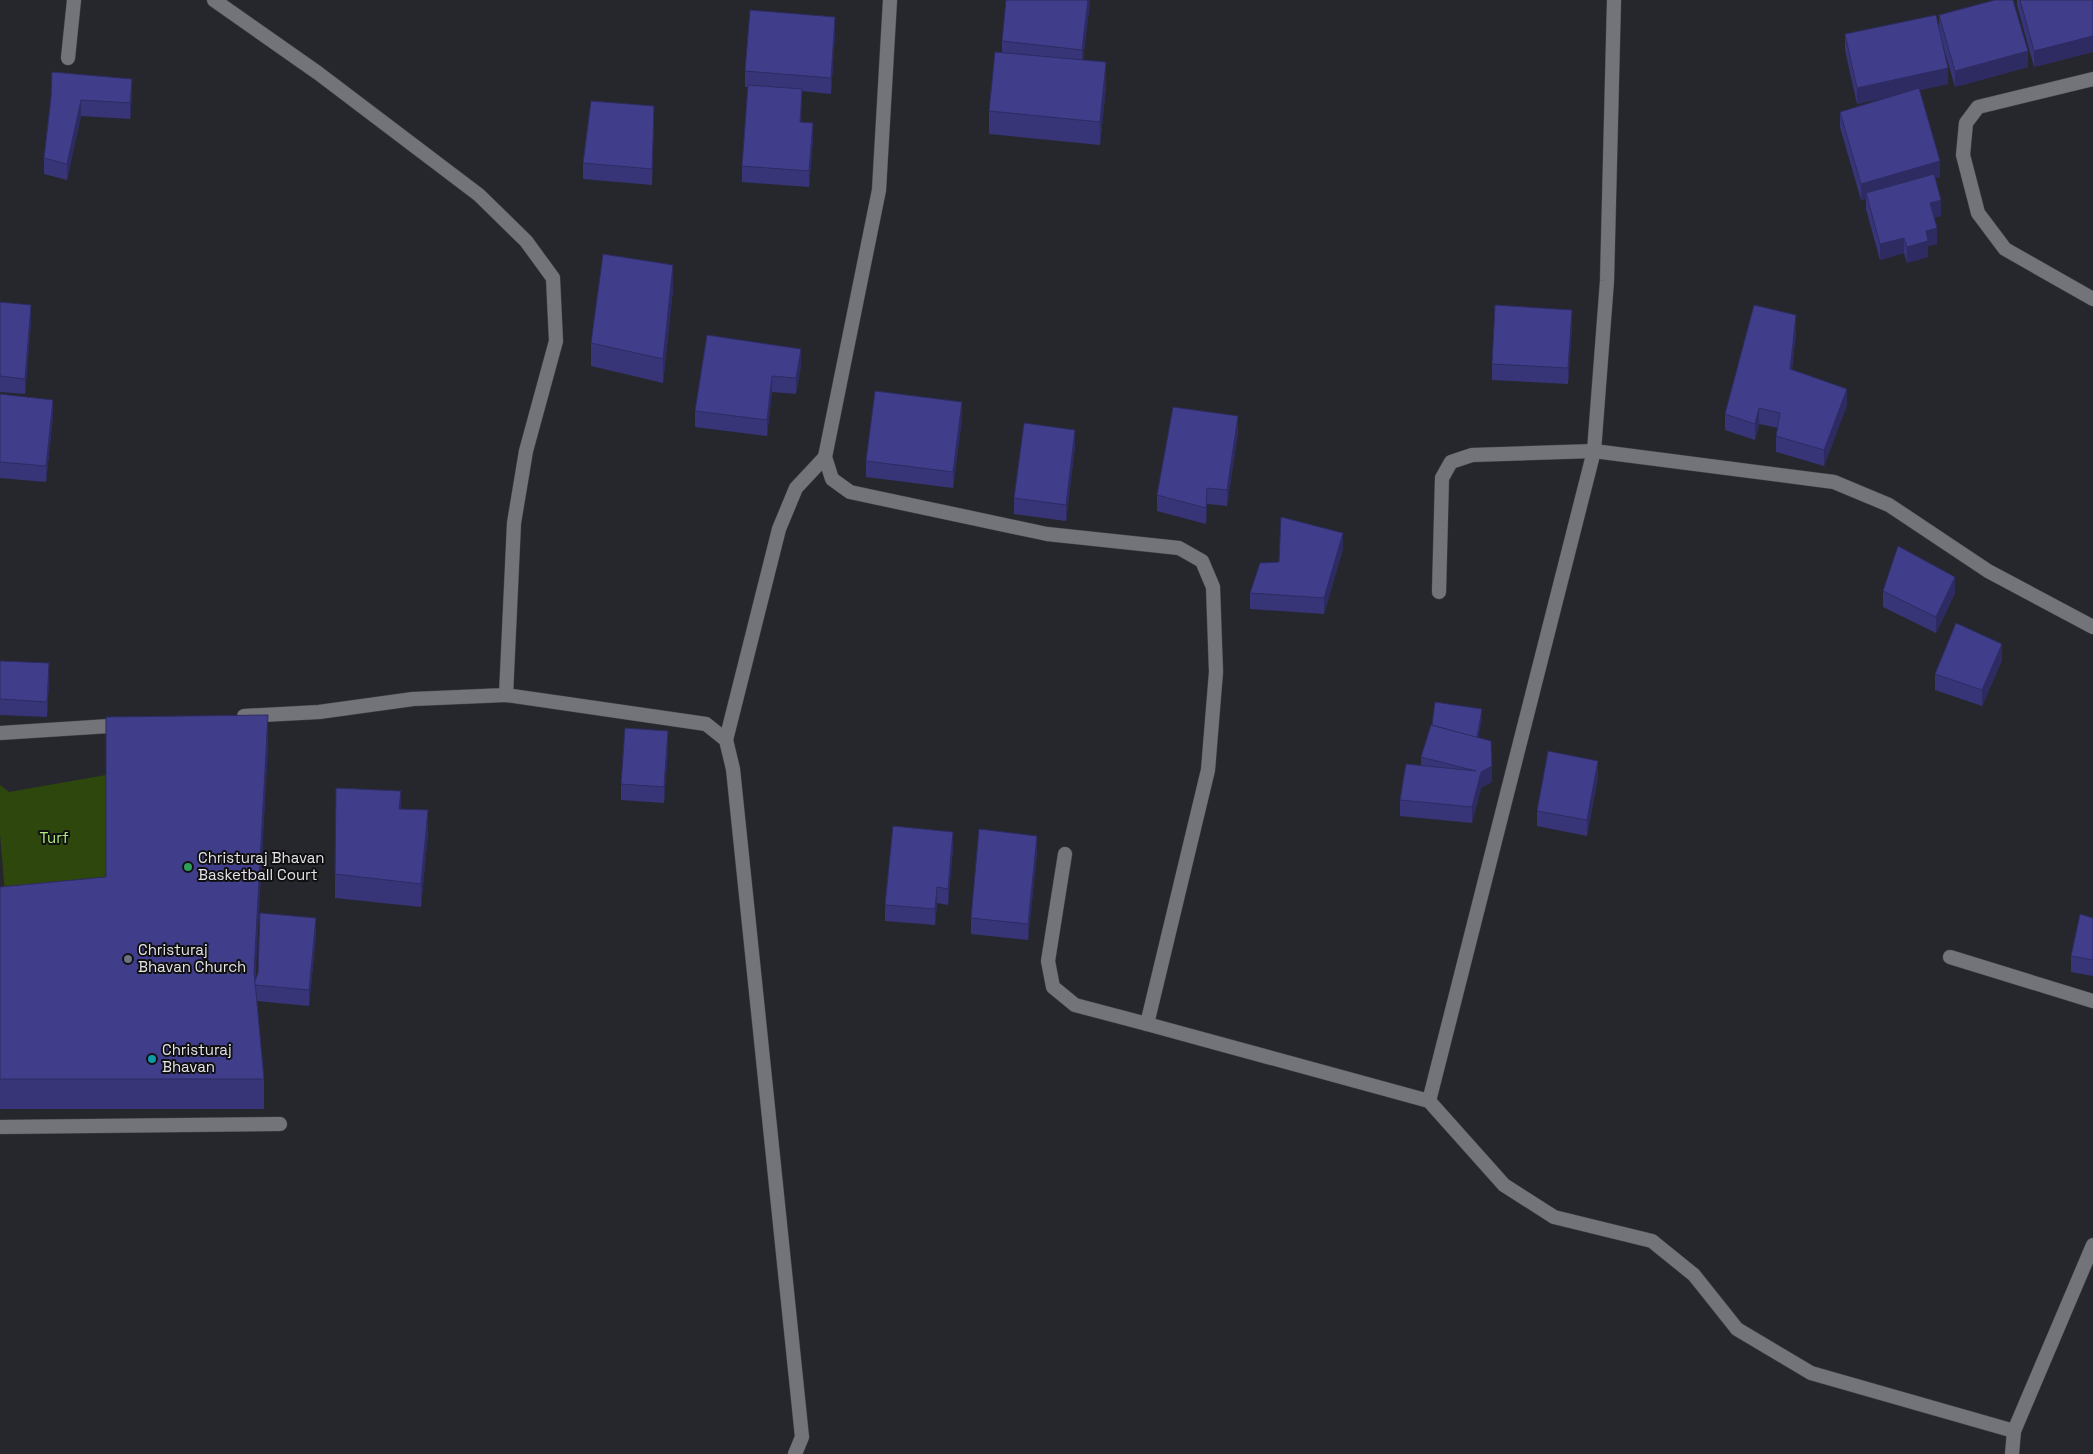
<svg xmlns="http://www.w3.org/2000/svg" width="2093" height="1454" font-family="'Space Grotesk',sans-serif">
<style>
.green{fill:#2d470d}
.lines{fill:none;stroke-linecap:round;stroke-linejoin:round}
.minor-casing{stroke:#424347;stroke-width:15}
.minor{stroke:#73747a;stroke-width:14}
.wall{fill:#373578}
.shaded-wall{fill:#2d2b61}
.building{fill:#403e8b;stroke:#2d2b61}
.leisure-dot{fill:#2e9e5b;stroke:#101012;stroke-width:2}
.worship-dot{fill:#6b7280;stroke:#101012;stroke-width:2}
.culture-dot{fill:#0f9aa8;stroke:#101012;stroke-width:2}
.labels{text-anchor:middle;stroke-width:4;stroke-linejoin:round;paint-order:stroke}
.park-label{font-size:15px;fill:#b2eb7b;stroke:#101012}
.poi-label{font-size:15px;fill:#e4e4e7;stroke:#101012;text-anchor:start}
</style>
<rect width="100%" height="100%" fill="#26272c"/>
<!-- green -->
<path class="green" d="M106 775V889L5 893 0 834V785L9 792Z"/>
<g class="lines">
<defs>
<g id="minor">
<path d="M214 0 318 73 479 195 526 241 553 278 556 341 526 451 514 523 506 695 413 699 319 712 244 716"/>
<path d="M890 0 879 190 825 457 832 479 850 492 1047 534 1179 548 1202 561 1213 587 1216 672 1208 770 1147 1024 1429 1101 1504 1185 1554 1217 1652 1241 1694 1275 1737 1329 1811 1373 2014 1431"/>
<path d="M68 58 74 0"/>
<path d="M2093 79 1978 107 1966 123 1963 155 1978 213 2005 249 2093 299"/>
<path d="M1439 592 1442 478 1451 462 1472 455 1594 451 1834 482 1889 505 1988 571 2093 627"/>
<path d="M506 695 706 724 726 740 733 769 802 1437 795 1454"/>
<path d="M0 733 125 725"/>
<path d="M726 740 779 529 796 488 825 457"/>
<path d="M1065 854 1048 961 1053 987 1075 1005 1147 1024"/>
<path d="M1950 957 2093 1001"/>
<path d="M1429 1101 1594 451 1607 281 1614 0"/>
<path d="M0 1127 280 1124"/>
<path d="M2012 1454 2014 1431 2093 1245"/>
</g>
</defs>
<!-- minor casing -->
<use href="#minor" class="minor-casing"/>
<!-- minor -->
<use href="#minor" class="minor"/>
</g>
<!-- wall -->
<g class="wall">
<path d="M1090 0 1083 60 1106 86 1100 145 989 134V111L1002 52V41Z"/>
<path d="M2017 0H2093V52L2034 67 2017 5Z"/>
<path d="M1939 15 2028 67 1955 87 1941 38 1948 84 1919 90 1940 177 1935 178 1941 216 1934 218 1937 244 1928 246V257L1907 263 1904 253 1880 260 1866 209V199L1861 200 1840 127V112L1894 96 1857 104 1845 50V34L1939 29Z"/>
<path d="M835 33 831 94 802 91 801 122 813 139 809 187 742 182V166L748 87H745V71Z"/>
<path d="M132 95 130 119 81 116 67 180 44 174V158L51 98Z"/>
<path d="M654 122 652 185 583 179V163Z"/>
<path d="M673 289 663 383 591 366V343Z"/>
<path d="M0 302 31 321 25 394 0 392Z"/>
<path d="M1572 326 1568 384 1492 380V364Z"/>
<path d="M1796 331 1792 370 1847 405 1824 466 1776 452V436L1778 428 1759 424 1755 440 1725 430V414Z"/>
<path d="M707 335 801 365 796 394 772 392 767 436 695 427V411Z"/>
<path d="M0 394 53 416 46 482 0 478Z"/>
<path d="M962 418 953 488 866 477V461Z"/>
<path d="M1238 432 1227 506 1207 504 1206 524 1157 511V495Z"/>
<path d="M1075 446 1066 521 1014 514V498Z"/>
<path d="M1343 549 1324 614 1250 609V593L1279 562Z"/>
<path d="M1883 591 1955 593 1936 633 1883 607Z"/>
<path d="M2002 660 1982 706 1935 690V674Z"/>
<path d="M0 661 49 679 47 717 0 715Z"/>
<path d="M1482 717 1478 738 1492 782 1481 788 1472 823 1400 816V800L1421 766V757Z"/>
<path d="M268 745 255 981 316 934 309 1006 257 1001 264 1079V1109H0V887L106 877Z"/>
<path d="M668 747 664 803 621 800V784Z"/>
<path d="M1598 777 1587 836 1537 826V811Z"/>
<path d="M401 809 428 833 421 907 335 898V874Z"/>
<path d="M953 848 948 905 937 903 935 925 885 921V905Z"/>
<path d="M1037 852 1028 940 971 934V918Z"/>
<path d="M2093 918V976L2071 972V956Z"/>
</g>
<!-- shaded-wall -->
<g class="shaded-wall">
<path d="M1088 0H1090V4L1082 66V50Z"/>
<path d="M835 17V33L831 94V78Z"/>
<path d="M2093 36V52L2034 67V51Z"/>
<path d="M2028 51V67L1955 87V71Z"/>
<path d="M1106 62V86L1100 145V122Z"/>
<path d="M1948 68V84L1857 104V88Z"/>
<path d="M132 79V95L130 119V103Z"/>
<path d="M802 89V105L800 137V122Z"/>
<path d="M81 100V116L67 180V164Z"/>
<path d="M813 123V139L809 187V171Z"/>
<path d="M1940 161V177L1867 199 1866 193V199L1861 200V184Z"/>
<path d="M1941 200V216L1930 219V203Z"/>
<path d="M1937 228V244L1928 246V257L1907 263V247L1926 231Z"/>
<path d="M1904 238V253L1880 260V244Z"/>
<path d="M673 265V289L663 383V359Z"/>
<path d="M31 305V321L25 394V379Z"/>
<path d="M1572 310V326L1568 384V368Z"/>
<path d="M1796 315V331L1790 385V369Z"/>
<path d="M801 349V365L796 394V378Z"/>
<path d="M772 376V392L767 436V420Z"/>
<path d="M1847 389V405L1824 466V450Z"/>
<path d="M53 400V416L46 482V466Z"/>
<path d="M962 402V418L953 488V472Z"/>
<path d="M1759 408V424L1755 440V424Z"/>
<path d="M1238 416V432L1227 506V490Z"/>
<path d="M1075 430V446L1066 521V505Z"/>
<path d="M1207 488V504L1206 524V508Z"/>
<path d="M1343 533V549L1324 614V598Z"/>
<path d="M1955 577V593L1936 633V617Z"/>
<path d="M2002 644V660L1982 706V690Z"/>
<path d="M49 663V679L47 717V702Z"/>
<path d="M1482 709V717L1477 746V738Z"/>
<path d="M268 715V745L255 985 254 971Z"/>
<path d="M668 731V747L664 803V787Z"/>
<path d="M1598 761V777L1587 836V820Z"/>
<path d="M1492 766V782L1481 788 1472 823V807L1481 772Z"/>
<path d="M401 791V814L399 809Z"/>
<path d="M428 810V833L421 907V884Z"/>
<path d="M953 832V848L948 905V889Z"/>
<path d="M1037 836V852L1028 940V924Z"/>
<path d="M937 887V903L935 925V909Z"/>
<path d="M316 918V934L309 1006V990Z"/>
</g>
<!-- building -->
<g class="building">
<path d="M1006 0H1088L1082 50 1002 41Z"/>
<path d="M1995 0H2013L2028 51 1955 71 1939 15Z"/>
<path d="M2020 0H2093V36L2034 51Z"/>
<path d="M750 10 835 17 831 78 745 71Z"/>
<path d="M1936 15 1948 68 1857 88 1845 34Z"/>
<path d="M995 52 1106 62 1100 122 989 111Z"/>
<path d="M52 72 132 79 130 103 81 100 67 164 44 158 51 98Z"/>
<path d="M748 85 802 89 800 122 813 123 809 171 742 166Z"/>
<path d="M1919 88 1940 161 1861 184 1840 112Z"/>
<path d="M591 101 654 106 652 169 583 163Z"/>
<path d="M1934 174 1941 200 1930 203 1937 228 1926 231 1928 241 1907 247 1904 238 1880 244 1866 193Z"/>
<path d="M603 254 673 265 663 359 591 343Z"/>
<path d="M0 302 31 305 25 379 0 376Z"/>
<path d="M1495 305 1572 310 1568 368 1492 364Z"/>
<path d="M1754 305 1796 315 1790 369 1847 389 1824 450 1776 436 1780 413 1759 408 1755 424 1725 414Z"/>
<path d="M707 335 801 349 796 378 772 376 767 420 695 411Z"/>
<path d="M875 391 962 402 953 472 866 461Z"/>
<path d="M0 394 53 400 46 466 0 462Z"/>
<path d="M1173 407 1238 416 1227 490 1207 488 1206 508 1157 495Z"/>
<path d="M1024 423 1075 430 1066 505 1014 498Z"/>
<path d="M1281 517 1343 533 1324 598 1250 593 1260 563 1279 562Z"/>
<path d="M1898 546 1955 577 1936 617 1883 591Z"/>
<path d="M1956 623 2002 644 1982 690 1935 674Z"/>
<path d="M0 661 49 663 47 702 0 699Z"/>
<path d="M1435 702 1482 709 1477 738 1432 725Z"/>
<path d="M268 715 254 971 264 1079H0V887L106 877V717Z"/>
<path d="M1431 725 1491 741 1492 766 1481 772 1472 807 1400 800 1406 764 1476 771 1421 757Z"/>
<path d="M625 728 668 731 664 787 621 784Z"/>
<path d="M1548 751 1598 761 1587 820 1537 811Z"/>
<path d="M336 788 401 791 399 809 428 810 421 884 335 874Z"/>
<path d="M893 826 953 832 948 889 937 887 935 909 885 905Z"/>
<path d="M979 829 1037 836 1028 924 971 918Z"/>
<path d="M260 913 316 918 309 990 255 985V981L258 973Z"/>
<path d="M2080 914 2093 918V960L2071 956Z"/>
</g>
<!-- markers -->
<circle class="leisure-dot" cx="188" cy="867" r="5"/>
<circle class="worship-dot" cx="128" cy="959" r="5"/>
<circle class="culture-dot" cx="152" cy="1059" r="5"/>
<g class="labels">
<!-- park labels -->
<g class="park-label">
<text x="54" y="843">Turf</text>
</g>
<!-- poi labels -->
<g class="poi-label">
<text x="198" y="863">Christuraj Bhavan<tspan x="198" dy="17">Basketball Court</tspan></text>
<text x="138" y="955">Christuraj<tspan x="138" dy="17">Bhavan Church</tspan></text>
<text x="162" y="1055">Christuraj<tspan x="162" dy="17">Bhavan</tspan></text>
</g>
</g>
</svg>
